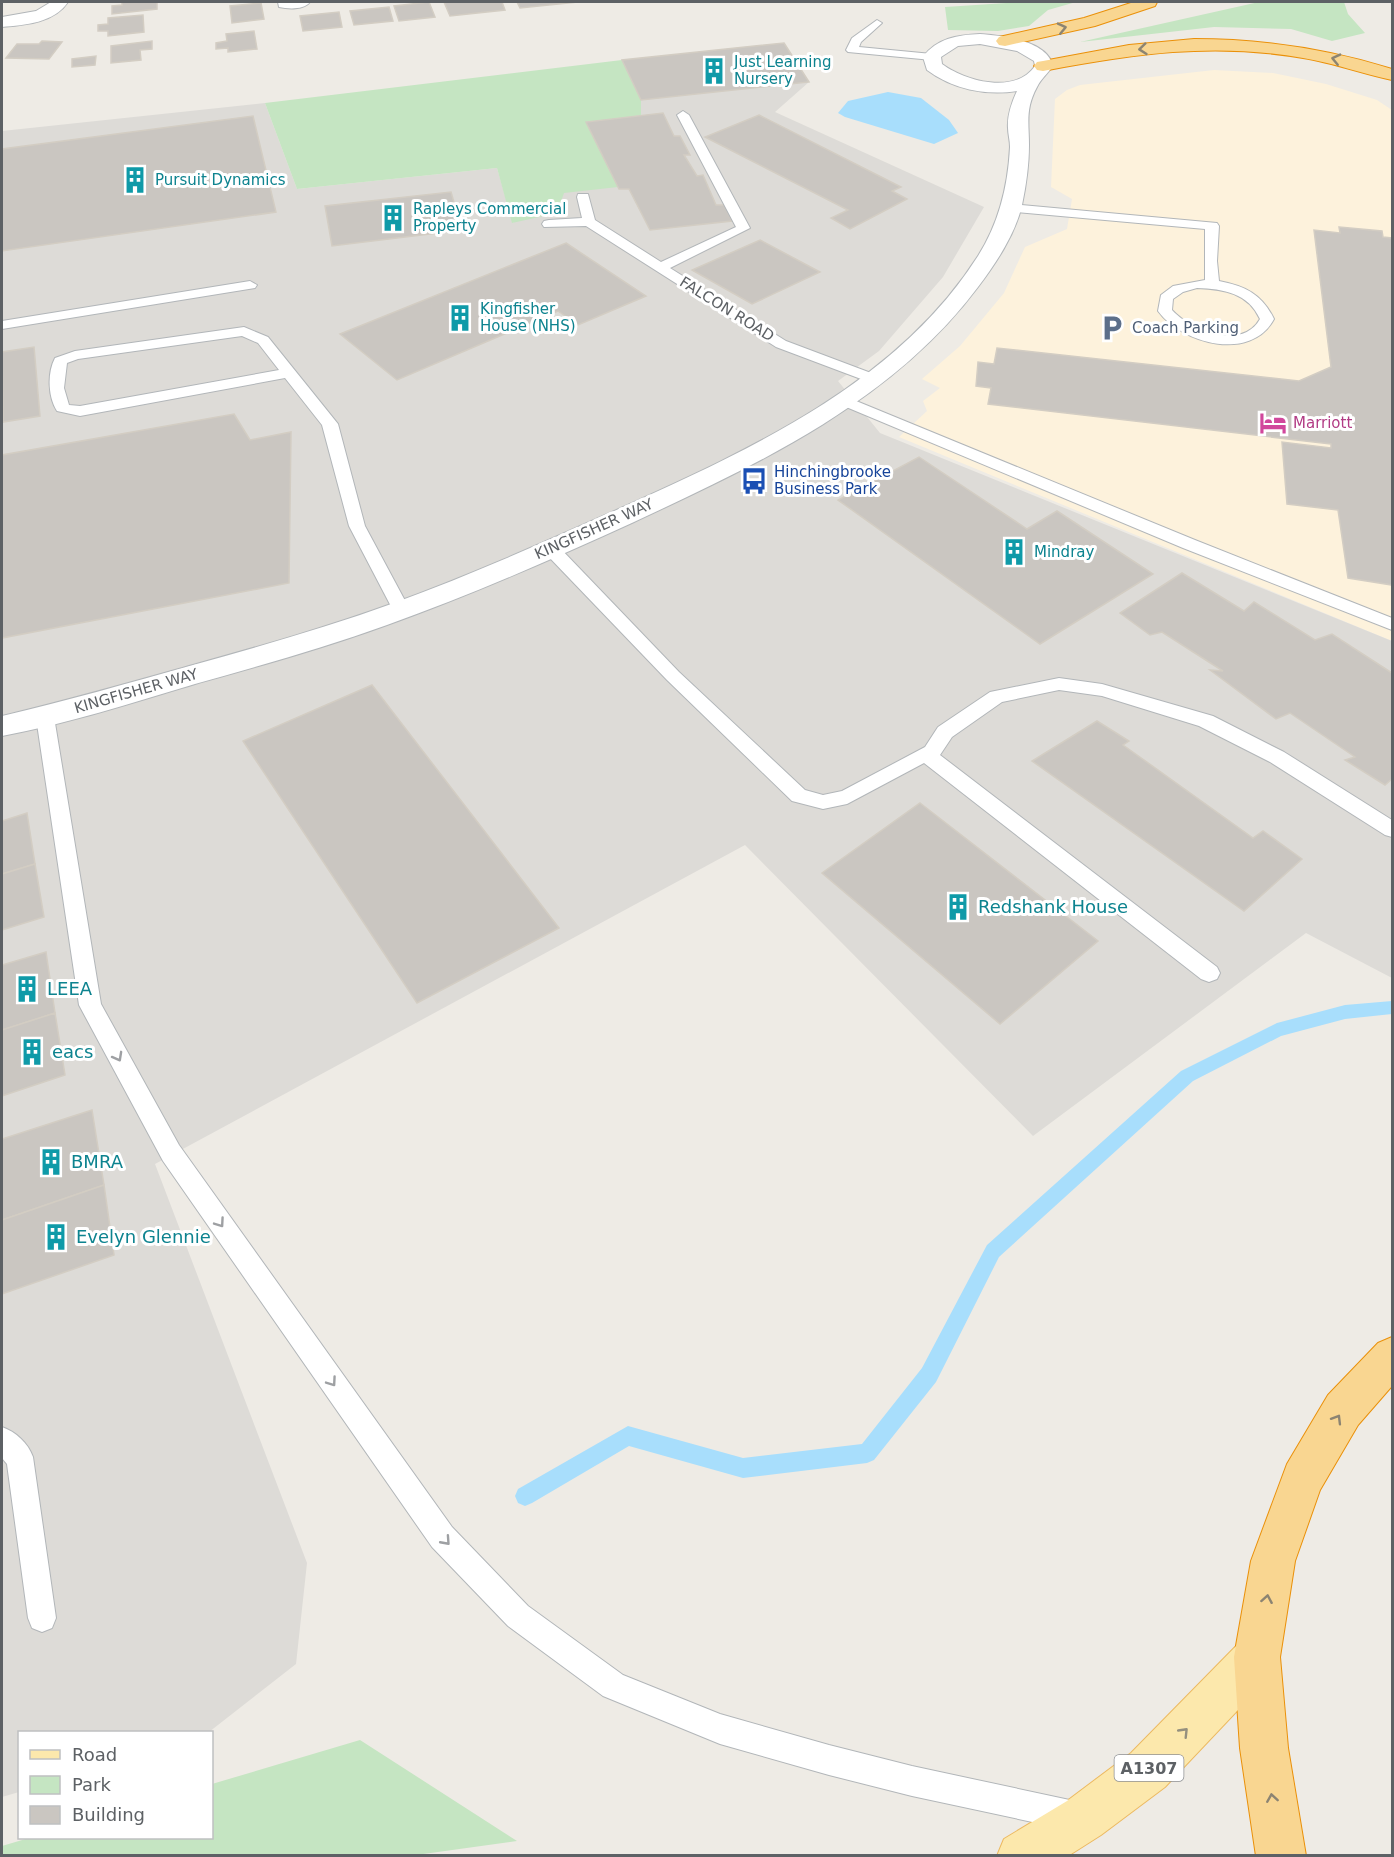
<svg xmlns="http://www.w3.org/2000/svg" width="1394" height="1857" font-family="'DejaVu Sans',sans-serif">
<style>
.commercial{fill:#fdf2dc}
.industrial{fill:#dddbd7}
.green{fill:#c5e5c2}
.water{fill:#a8defc}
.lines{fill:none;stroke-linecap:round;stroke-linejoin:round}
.stream{fill:#a8defc;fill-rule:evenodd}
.building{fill:#cac6c1;stroke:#d3cdc3;stroke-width:1.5}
.lane-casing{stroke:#b2b6b9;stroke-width:2}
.street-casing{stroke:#b2b6b9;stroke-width:2}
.primary-casing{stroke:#ecb960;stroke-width:2}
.highway-casing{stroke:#ea9009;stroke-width:2}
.lane{fill:#fff;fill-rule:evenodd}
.street{fill:#fff;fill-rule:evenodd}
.primary{fill:#fce8ac;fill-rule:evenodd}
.highway{fill:#f9d691;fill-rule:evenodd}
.oneway{stroke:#8c8472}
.oneway2{stroke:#9ea0a3}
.oneway3{stroke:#95907e}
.labels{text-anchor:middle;stroke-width:6;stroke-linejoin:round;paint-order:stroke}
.far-culture-label{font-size:15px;fill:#0d838f;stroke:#fff;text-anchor:start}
.far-street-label{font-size:15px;fill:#5d6165;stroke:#fff}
.far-service-label{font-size:15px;fill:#4e5e75;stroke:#fff;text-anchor:start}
.far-hotel-label{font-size:15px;fill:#b23c85;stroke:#fff;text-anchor:start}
.far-transit-label{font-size:15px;fill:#164399;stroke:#fff;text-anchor:start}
.shield{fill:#fff;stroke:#8e9093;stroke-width:1.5}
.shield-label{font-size:16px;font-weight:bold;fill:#5d6165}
.culture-label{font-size:18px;fill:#0d838f;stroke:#fff;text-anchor:start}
</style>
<rect width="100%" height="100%" fill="#eeebe5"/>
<!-- commercial -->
<path class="commercial" d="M1214 70 1273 73 1326 84 1377 100 1392 110V641L899 437 927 411 923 401 940 388 922 379 960 346 1004 293 1025 247 1067 229 1072 199 1051 187 1055 99 1067 90 1080 85Z"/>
<!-- industrial -->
<path class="industrial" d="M784 43 809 82 775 112 984 207 943 277 879 351 838 381 880 433 1392 641V978L1306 933 1033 1136 745 845 155 1164 307 1563 296 1664 209 1732H20L19 1792 2 1797V131L265 103 297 189 497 168 513 223 586 122 641 100 622 60Z"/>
<!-- green -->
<g class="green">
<path d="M1022 2H1076L1048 10 1029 26 998 31 948 30 945 7Z"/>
<path d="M1259 2H1344L1348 14 1365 33 1332 41 1291 29 1214 27 1080 42Z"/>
<path d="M622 60 641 100V115L587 123 618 187 564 193 557 213 512 223 497 168 297 189 265 103Z"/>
<path d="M360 1740 517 1841 409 1856 2 1855V1846L29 1838H212V1784Z"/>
</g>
<!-- water -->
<path class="water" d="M888 92 921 98 949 120 958 133 934 144 845 117 838 113 848 101Z"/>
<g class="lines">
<!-- stream -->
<path class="stream" d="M1392 1001V1014L1345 1019 1281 1036 1193 1081 999 1257 936 1382 874 1460 867 1463 743 1478 629 1446 532 1503 525 1506 518 1503 515 1496 518 1489 628 1426 743 1458 862 1444 922 1368 987 1245 1181 1071 1277 1023 1345 1005Z"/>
</g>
<!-- building -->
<g class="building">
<path d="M122 2H157V9L112 14V6L122 5Z"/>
<path d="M429 2 435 17 399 21 394 6Z"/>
<path d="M444 2H502L505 10 450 16Z"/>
<path d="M517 2H578L520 8Z"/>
<path d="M261 3 264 19 232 23 230 6Z"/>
<path d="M389 7 393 21 354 25 350 11Z"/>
<path d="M339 12 342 27 303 31 300 16Z"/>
<path d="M143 15 144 32 108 36V31H98V25L108 24V18Z"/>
<path d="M254 31 257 49 228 52V48L216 49V43L227 41 226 34Z"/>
<path d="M42 41 62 42 49 59 6 58 17 44H39Z"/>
<path d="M152 41V49L140 50 141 60 111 63V46Z"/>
<path d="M784 43 809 82 641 100 622 60Z"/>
<path d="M96 56 95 65 72 67V59Z"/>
<path d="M663 113 674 136H680L690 155H684L697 176 703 175 716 205H724L732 221 650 230 629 189H619L586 122Z"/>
<path d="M759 115 901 187 892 191 907 199 850 229 831 218 848 210 705 137Z"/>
<path d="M253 116 276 212 2 251V149Z"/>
<path d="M451 192 462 230 332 246 325 206Z"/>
<path d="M1339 227 1382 231 1383 237 1392 238V585L1348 578 1338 510 1287 504 1282 442 1331 448V444L988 404 991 388 976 386 978 362 994 364 997 348 1299 381 1331 367 1314 230 1340 233Z"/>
<path d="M760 240 820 272 752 304 692 270Z"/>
<path d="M566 243 646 296 578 325 558 311 397 380 340 334Z"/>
<path d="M34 347 40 416 3 422 2 352Z"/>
<path d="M234 414 250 440 291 432 289 583 2 638V455Z"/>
<path d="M919 457 1027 529 1057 511 1153 574 1040 644 838 500Z"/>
<path d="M1182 573 1244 611 1254 602 1315 640 1332 634 1392 673V779L1385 785 1345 760 1355 757 1290 713 1276 719 1210 670 1223 671 1162 632 1150 635 1120 613Z"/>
<path d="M372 685 559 928 417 1003 243 741Z"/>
<path d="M1097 721 1129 741 1123 745 1253 838 1263 831 1302 859 1244 911 1032 761Z"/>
<path d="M920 803 1098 941 1000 1024 822 873Z"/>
<path d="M27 813 35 864 2 874V821Z"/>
<path d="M35 864 44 917 2 930V874Z"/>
<path d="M46 952 55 1013 2 1030V965Z"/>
<path d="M55 1013 65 1075 2 1096V1030Z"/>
<path d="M92 1110 104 1185 2 1220V1139Z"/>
<path d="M104 1185 114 1255 2 1294V1220Z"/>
</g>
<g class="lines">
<defs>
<g id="lane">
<path d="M877 20 882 23 861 42 859 47 932 54 938 57 932 60 848 52 846 50 852 38Z"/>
<path d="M683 111 689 115 750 228 670 268 786 341 879 376 881 379 879 382H869L776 347 586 226 544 227 542 224 544 221 549 220 582 218 577 197 578 194H588L595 220 661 262 736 227 677 115Z"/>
<path d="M1010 204 1217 223 1219 226 1217 261 1219 281C1245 286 1262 294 1274 319 1251 362 1182 344 1158 311L1161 295 1173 286 1205 280V229L1005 211 1004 208ZM1197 288C1224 289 1248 293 1260 319 1242 351 1191 331 1172 310L1173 299 1183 292Z"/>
<path d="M250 281 257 285 255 288 2 329V321Z"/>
<path d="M244 327 268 337 338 424 365 526 410 610 407 614H395L349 526 322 425 285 378 80 416 57 411C48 397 47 373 55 358L75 351ZM242 336 258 343 279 370 80 406 69 405 64 388 67 363 78 359Z"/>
<path d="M844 396 1195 540 1392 618V630L1183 548 839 404 836 401Z"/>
<path d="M552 545 558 546 679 672 805 790 823 795 842 791 925 747 938 727 990 692 1059 678 1102 684 1213 716 1284 752 1392 820V837L1385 835 1270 762 1199 726 1102 696 1059 690 1002 702 952 737 940 755 1217 967 1220 973 1217 979 1209 982 1201 979 924 763 847 804 823 809 792 801 667 680 546 554 544 550 546 546Z"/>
<path d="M45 710 52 712 54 717 101 1004 179 1145 452 1527 528 1606 623 1675 720 1714 829 1745 912 1766 1079 1802 1090 1806 1094 1817 1090 1828 1079 1832 912 1796 829 1775 720 1744 603 1696 508 1626 432 1547 163 1161 79 1005 36 717 38 712Z"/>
<path d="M2 1427C16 1432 28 1443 33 1457L56 1618 52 1628 42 1632 32 1628 28 1618 7 1464 2 1458Z"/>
</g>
<g id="street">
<path d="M51 2H68C54 23 25 25 2 27V17L36 11Z"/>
<path d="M278 2H310C304 10 288 9 279 7Z"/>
<path d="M980 34C1003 36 1047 40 1053 66 1048 73 1040 80 1037 87 1025 109 1029 123 1029 145 1029 165 1026 186 1022 205 1015 235 996 263 978 287 892 402 760 463 634 522 553 559 471 595 387 625 324 648 259 666 195 684 131 703 67 724 2 736V716C66 701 129 683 193 665 261 646 328 627 394 603 468 576 540 544 612 512 747 451 896 385 978 256 999 223 1008 186 1010 147 1010 140 1008 134 1008 128 1007 115 1012 102 1017 91 986 96 952 89 927 70L923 57C937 38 958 35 980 34ZM980 44 1017 51 1034 61 1035 66C1015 95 965 81 942 64L941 57 958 46Z"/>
</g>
<path id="primary" d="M1257 1634 1273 1641 1280 1657 1273 1673 1165 1787 1101 1835 1068 1856H997L1004 1839 1067 1801 1131 1753 1241 1641Z"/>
<g id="highway">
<path d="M1134 2H1157L1155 6 1095 26 1005 46 999 45 996 41 999 37 1084 18Z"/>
<path d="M1194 39C1262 39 1328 49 1392 69V80C1363 74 1334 63 1303 58 1212 42 1133 54 1043 71L1037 70 1034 66 1037 62 1043 61 1129 45Z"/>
<path d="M1392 1337V1386L1358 1425 1320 1490 1295 1561 1280 1657 1288 1748 1306 1856H1256L1240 1748 1234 1657 1251 1561 1287 1464 1328 1395 1378 1343Z"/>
</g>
</defs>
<!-- lane casing -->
<use href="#lane" class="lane-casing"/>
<!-- street casing -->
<use href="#street" class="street-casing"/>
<!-- primary casing -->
<use href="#primary" class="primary-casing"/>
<!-- highway casing -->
<use href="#highway" class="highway-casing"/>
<!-- lane -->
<use href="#lane" class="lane"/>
<!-- street -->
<use href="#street" class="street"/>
<!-- primary -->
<use href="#primary" class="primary"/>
<!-- highway -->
<use href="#highway" class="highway"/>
</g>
<!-- one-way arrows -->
<defs><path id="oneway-chevron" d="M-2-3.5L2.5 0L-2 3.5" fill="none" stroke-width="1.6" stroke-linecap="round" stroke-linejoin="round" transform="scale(1.5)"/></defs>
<g class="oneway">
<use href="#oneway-chevron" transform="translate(1062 28) rotate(-13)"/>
<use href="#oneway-chevron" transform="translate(1143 49) rotate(174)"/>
<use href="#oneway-chevron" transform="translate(1336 59) rotate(-167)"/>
<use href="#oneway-chevron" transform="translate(1337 1419) rotate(-59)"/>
<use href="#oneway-chevron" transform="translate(1267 1599) rotate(-80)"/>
<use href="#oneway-chevron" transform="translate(1272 1798) rotate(-99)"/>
</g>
<g class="oneway2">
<use href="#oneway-chevron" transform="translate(118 1057) rotate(61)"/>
<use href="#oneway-chevron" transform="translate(220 1223) rotate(55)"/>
<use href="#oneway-chevron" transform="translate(332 1382) rotate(55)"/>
<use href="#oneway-chevron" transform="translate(446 1541) rotate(48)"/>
</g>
<use class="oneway3" href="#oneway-chevron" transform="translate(1184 1732) rotate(-46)"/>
<!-- icons -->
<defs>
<symbol id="building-bare" viewBox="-9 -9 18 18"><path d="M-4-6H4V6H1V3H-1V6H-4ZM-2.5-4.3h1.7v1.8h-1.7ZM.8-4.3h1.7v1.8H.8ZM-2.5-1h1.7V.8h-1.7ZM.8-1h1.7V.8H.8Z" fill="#0f9aa8" stroke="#fff" stroke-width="2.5" paint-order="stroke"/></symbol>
<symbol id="parking-bare" viewBox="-9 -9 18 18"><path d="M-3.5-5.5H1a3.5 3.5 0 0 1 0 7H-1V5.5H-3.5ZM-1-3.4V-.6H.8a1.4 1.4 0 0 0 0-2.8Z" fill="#5c6f8a" stroke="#fff" stroke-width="2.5" paint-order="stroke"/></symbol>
<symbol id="hotel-bare" viewBox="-9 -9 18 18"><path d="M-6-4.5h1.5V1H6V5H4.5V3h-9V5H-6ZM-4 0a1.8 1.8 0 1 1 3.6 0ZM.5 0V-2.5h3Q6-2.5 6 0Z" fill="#d1479c" stroke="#fff" stroke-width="2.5" paint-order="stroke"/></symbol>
<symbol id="bus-bare" viewBox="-9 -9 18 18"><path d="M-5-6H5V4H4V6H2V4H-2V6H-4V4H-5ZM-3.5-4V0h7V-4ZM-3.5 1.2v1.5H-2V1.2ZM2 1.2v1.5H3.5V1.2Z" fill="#1a4fb4" stroke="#fff" stroke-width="2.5" paint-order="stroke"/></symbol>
</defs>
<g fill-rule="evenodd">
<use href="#building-bare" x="695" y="52" width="38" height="38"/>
<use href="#building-bare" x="116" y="161" width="38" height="38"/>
<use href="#building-bare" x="374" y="199" width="38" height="38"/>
<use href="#building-bare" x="441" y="299" width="38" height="38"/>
<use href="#parking-bare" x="1093" y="309" width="38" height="38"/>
<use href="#hotel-bare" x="1254" y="404" width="38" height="38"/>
<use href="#bus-bare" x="735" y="462" width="38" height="38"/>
<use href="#building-bare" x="995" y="533" width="38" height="38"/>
<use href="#building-bare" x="939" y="888" width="38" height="38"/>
<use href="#building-bare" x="8" y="970" width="38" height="38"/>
<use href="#building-bare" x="13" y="1033" width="38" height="38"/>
<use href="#building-bare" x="32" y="1143" width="38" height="38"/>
<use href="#building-bare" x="37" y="1218" width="38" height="38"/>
</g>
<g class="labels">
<!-- far-culture labels -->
<g class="far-culture-label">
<text x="734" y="67">Just Learning<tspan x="734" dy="17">Nursery</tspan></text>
<text x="155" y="185">Pursuit Dynamics</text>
<text x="413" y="214">Rapleys Commercial<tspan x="413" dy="17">Property</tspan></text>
<text x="480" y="314">Kingfisher<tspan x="480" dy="17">House (NHS)</tspan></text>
<text x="1034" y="557">Mindray</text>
</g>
<!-- far-street labels -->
<g class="far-street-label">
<text transform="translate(727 309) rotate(32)" y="5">FALCON ROAD</text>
<text transform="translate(594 529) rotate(-24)" y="5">KINGFISHER WAY</text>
<text transform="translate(136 691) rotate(-16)" y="5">KINGFISHER WAY</text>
</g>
<!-- far-service labels -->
<g class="far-service-label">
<text x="1132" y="333">Coach Parking</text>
</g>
<!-- far-hotel labels -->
<g class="far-hotel-label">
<text x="1293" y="428">Marriott</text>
</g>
<!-- far-transit labels -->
<g class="far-transit-label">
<text x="774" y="477">Hinchingbrooke<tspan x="774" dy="17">Business Park</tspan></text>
</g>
<!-- shield labels -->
<rect class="shield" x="1114.5" y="1755" width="69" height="26" rx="4.5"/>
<g class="shield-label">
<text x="1149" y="1774">A1307</text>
</g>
<!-- culture labels -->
<g class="culture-label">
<text x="978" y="913">Redshank House</text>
<text x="47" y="995">LEEA</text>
<text x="52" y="1058">eacs</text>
<text x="71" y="1168">BMRA</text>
<text x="76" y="1243">Evelyn Glennie</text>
</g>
</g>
<!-- border -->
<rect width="1394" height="1857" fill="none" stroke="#5d6165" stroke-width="6"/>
<!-- legend -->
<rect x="18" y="1731" width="195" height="108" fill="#ffffff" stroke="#bec0c1" stroke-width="1.5"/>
<rect x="30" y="1750" width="30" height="9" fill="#fce8ac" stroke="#bec0c1" stroke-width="1.5"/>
<text x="72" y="1761" font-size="18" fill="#5d6165">Road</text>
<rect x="30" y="1776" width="30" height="18" fill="#c5e5c2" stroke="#bec0c1" stroke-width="1.5"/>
<text x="72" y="1791" font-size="18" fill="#5d6165">Park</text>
<rect x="30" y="1806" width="30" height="18" fill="#cac6c1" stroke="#bec0c1" stroke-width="1.5"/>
<text x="72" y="1821" font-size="18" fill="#5d6165">Building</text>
</svg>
